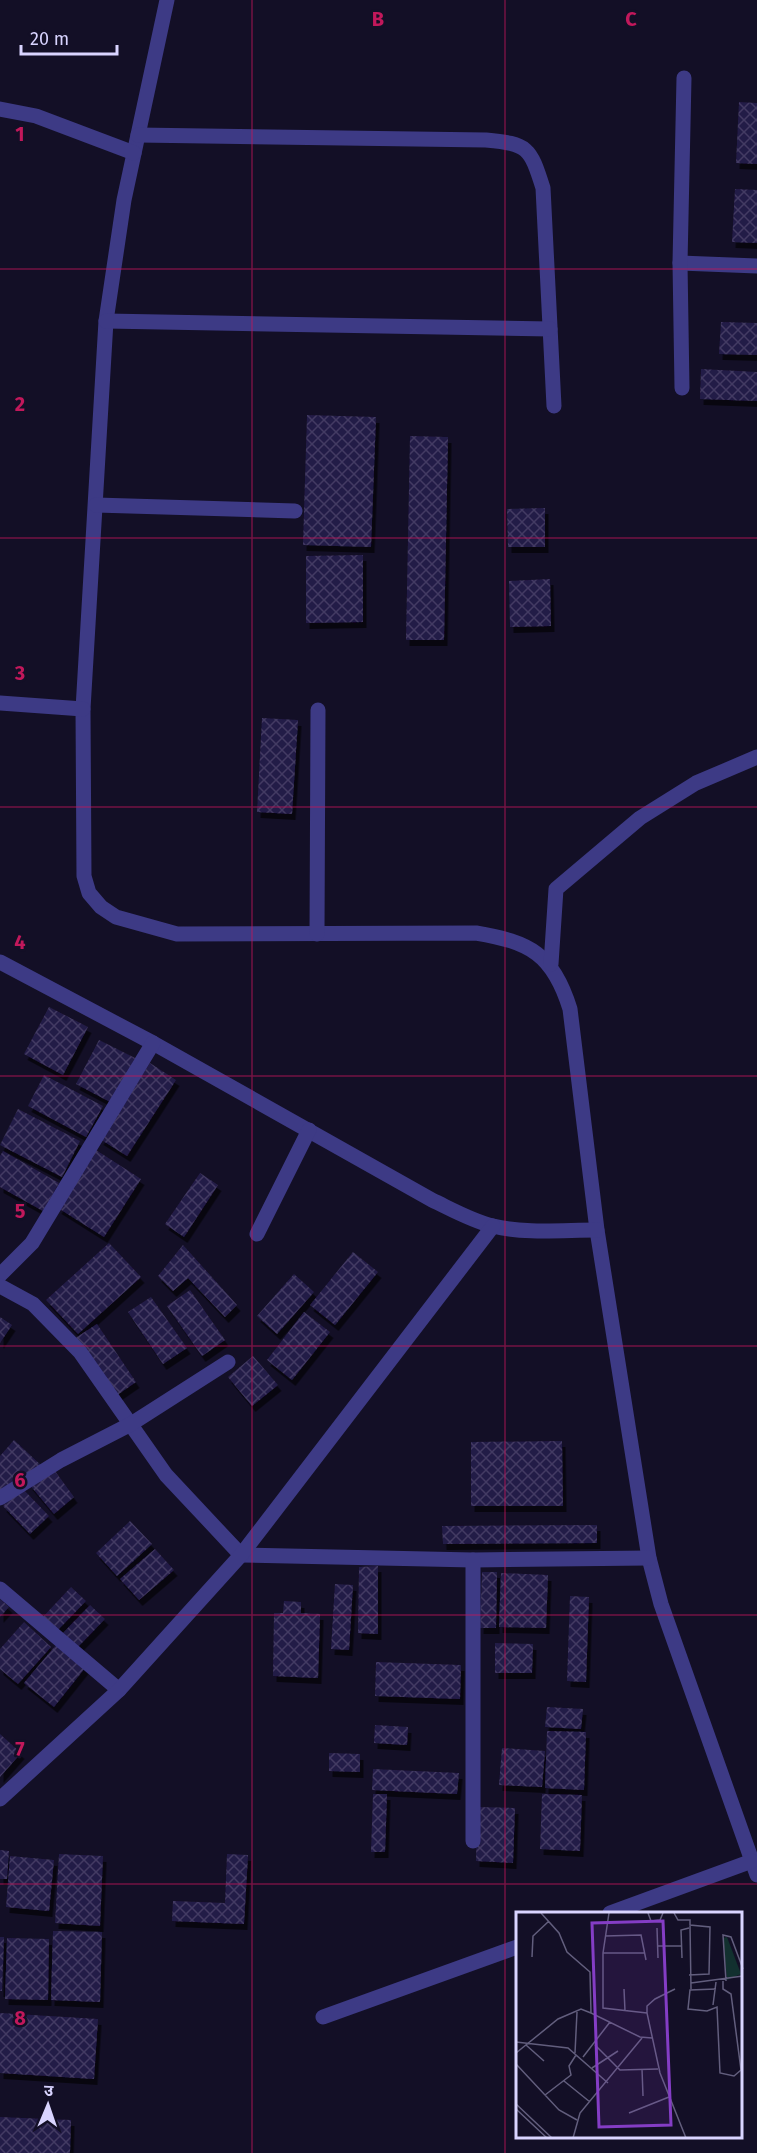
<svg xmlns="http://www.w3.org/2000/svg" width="757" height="2153" font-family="'Fira Sans','Noto Sans Devanagari',sans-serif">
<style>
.building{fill:url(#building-cross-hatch);filter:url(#shadow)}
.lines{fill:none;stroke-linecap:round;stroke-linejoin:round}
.minor{stroke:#3d3a85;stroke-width:15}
.grid{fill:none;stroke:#c2185b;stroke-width:1.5;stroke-opacity:0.55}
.inset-road{fill:none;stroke:#625e7d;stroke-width:1.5}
.view{fill:#843dc5;fill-opacity:0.15;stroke:#843dc5;stroke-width:3}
.inset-edge{fill:none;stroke:#d9d4ff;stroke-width:3}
.grid-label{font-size:20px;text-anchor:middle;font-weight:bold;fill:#c2185b;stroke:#130f26;stroke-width:5;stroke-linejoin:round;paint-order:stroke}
</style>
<defs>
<pattern id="building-cross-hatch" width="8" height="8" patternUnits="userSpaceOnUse" patternTransform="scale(1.5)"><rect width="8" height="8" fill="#241b47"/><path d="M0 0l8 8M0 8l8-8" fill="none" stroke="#433b63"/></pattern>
<filter id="shadow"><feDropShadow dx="3.5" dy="6" stdDeviation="0" flood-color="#0009"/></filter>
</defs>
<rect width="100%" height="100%" fill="#130f26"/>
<!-- building -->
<g class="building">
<path d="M739 102 757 103V164L736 163Z"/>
<path d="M735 189 757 190V243L732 242Z"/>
<path d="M721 322 757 323V355L719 354Z"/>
<path d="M701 369 757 372V401L700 399Z"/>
<path d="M307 415 376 417 371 547 303 545Z"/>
<path d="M410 436 448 437 444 640H406Z"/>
<path d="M545 508V547H508L507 509Z"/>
<path d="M363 555V622L306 623V556Z"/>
<path d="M550 579 551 626 510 627 509 581Z"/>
<path d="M262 718 298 720 292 814 257 812Z"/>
<path d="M49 1007 88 1027 63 1075 24 1054Z"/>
<path d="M99 1040 135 1058 112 1103 76 1084Z"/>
<path d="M150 1063 176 1080 127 1156 100 1139Z"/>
<path d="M44 1075 103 1106 86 1137 28 1106Z"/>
<path d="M18 1109 80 1141 62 1177 0 1145Z"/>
<path d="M96 1150 141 1179 104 1237 58 1208Z"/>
<path d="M3 1151 59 1183 43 1211 0 1187V1156Z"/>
<path d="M200 1173 218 1185 184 1237 165 1224Z"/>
<path d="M109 1243 141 1277 78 1334 46 1300Z"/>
<path d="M183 1245 237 1305 225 1317 188 1278 173 1291 158 1276Z"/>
<path d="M353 1252 378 1272 335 1325 310 1305Z"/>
<path d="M294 1274 314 1292 277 1334 257 1316Z"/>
<path d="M190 1290 225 1340 202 1356 167 1306Z"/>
<path d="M151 1297 187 1348 163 1364 128 1312Z"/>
<path d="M304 1312 330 1332 292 1380 267 1360Z"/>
<path d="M0 1317 12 1325 0 1343Z"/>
<path d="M97 1324 136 1382 113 1398 74 1339Z"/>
<path d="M253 1356 278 1385 252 1406 228 1377Z"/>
<path d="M14 1440 43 1467 0 1495V1456Z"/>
<path d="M562 1441 563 1506H471V1442Z"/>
<path d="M52 1467 74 1497 54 1514 29 1484Z"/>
<path d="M22 1488 49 1516 30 1534 3 1506Z"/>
<path d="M130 1521 152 1544 117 1576 96 1553Z"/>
<path d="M597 1525V1543L443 1544 442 1526Z"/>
<path d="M155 1549 174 1570 139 1600 120 1579Z"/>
<path d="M378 1566V1634L358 1633 359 1567Z"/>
<path d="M482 1572H497L496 1628H480Z"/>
<path d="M501 1573 548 1575 546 1628 499 1627Z"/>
<path d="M335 1584 353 1585 349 1650 331 1649Z"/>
<path d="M71 1587 86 1601 55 1633 41 1619Z"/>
<path d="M570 1596 589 1597 586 1682 567 1681Z"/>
<path d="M0 1599 9 1607 0 1617Z"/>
<path d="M284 1601 301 1602V1613L320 1614 318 1678 273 1676 274 1613H283Z"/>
<path d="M90 1605 105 1619 75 1650 60 1636Z"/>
<path d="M24 1622 51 1647 18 1684 0 1669V1649Z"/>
<path d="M495 1643 533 1644 532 1673H495Z"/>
<path d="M56 1645 85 1668 54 1707 24 1683Z"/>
<path d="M376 1662 461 1665 460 1699 375 1696Z"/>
<path d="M547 1707 583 1709 581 1729 545 1727Z"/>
<path d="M375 1725 408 1727 407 1745 374 1743Z"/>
<path d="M547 1731 586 1732 584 1790 545 1788Z"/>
<path d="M0 1734 21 1753 0 1777Z"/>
<path d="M502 1748 545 1751 542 1787 499 1785Z"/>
<path d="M329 1753 360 1754V1772L329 1771Z"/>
<path d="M373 1769 459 1773 457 1794 372 1790Z"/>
<path d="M373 1794H387L385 1852H371Z"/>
<path d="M542 1794 582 1795 580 1851 540 1849Z"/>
<path d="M477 1807 515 1808 513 1863 476 1861Z"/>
<path d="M0 1850 9 1851 7 1879H0Z"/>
<path d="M59 1854 103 1856 100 1926 55 1923Z"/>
<path d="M227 1854 248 1855 244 1924 172 1921 173 1901 225 1903Z"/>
<path d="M10 1856 54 1860 49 1911 6 1907Z"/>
<path d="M53 1931 102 1932 100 2002 51 2000Z"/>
<path d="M0 1937H4L2 1991H0Z"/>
<path d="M7 1938 49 1939 48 2000 5 1999Z"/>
<path d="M0 2013 98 2019 94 2079 0 2073Z"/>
<path d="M0 2117 71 2120 70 2153H0Z"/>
</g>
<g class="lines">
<!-- minor -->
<g class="minor">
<path d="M167 0 124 200 106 321 83 709 84 876 89 893 101 907 116 917 177 934 476 933C530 942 553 954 570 1009L597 1230 649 1558 661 1604 757 1875"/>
<path d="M0 109 36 116 134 153"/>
<path d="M138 135 486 140C528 144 530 147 543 188L554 406"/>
<path d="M680 263 757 266"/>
<path d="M106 321 550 329"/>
<path d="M682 388 680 263 684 78"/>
<path d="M96 505 295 511"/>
<path d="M0 703 83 709"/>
<path d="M317 934 318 710"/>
<path d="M0 962 153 1043 432 1200C451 1209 472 1221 493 1226 526 1234 563 1230 597 1230"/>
<path d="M551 964 556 889 640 818 696 783 757 757"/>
<path d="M257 1234 309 1130"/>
<path d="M0 1275 32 1243 153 1043"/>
<path d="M0 1286 33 1304 80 1352 166 1475 241 1555 473 1560 649 1558"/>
<path d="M0 1498 61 1460 131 1424 228 1362"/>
<path d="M473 1560V1841"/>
<path d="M0 1589 119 1690"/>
<path d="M0 1799 119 1690 241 1555 493 1226"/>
<path d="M610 1913 752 1861"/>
<path d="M323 2017 517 1947"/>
</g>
</g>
<!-- grid -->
<path class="grid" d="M252 0V2153M505 0V2153M0 269H757M0 538H757M0 807H757M0 1076H757M0 1346H757M0 1615H757M0 1884H757"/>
<!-- overview -->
<g transform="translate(516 1912)">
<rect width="226" height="226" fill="#130f26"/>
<path d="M211 25 225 62 211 68 207 26Z" fill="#12302f"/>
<path class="inset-road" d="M25 1 43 21 51 40 74 60 75 101 124 125 136 126M93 1 87 41V96L131 101M132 1 135 9 144 8 147 1M158 1 162 8H174V13L194 15 193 62 173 63M174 13 175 77M141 16 142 46M89 24 125 23 130 48M141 34H166M87 41H129M16 45 17 24 33 9M166 46 165 18 173 16M210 69 207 23 215 25 227 57M175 71 227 64M108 77 109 99M159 77 139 87 131 94V101L144 161 170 226M200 77 174 78 172 97 191 99 201 95 204 161 218 164 225 158 215 82 207 77V69M197 93 200 70M0 130 52 136 92 171M10 133 28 149M79 133 104 158 142 157M0 141 42 107 65 97 75 101M59 141 61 100M67 145 94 110M0 152 43 198 61 208M76 156 102 139M126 157 127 184M48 169 74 190M29 183 55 163 53 154 60 143M0 192 36 226M0 197 31 226M113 201 153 185M57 226 64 201 126 126"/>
<path class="view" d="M147 9 155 213 83 215 76 11Z"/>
<rect width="226" height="226" class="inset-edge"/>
</g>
<g class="grid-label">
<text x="378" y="26">B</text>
<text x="631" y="26">C</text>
<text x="20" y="141">1</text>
<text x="20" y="411">2</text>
<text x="20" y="680">3</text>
<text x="20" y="949">4</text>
<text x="20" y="1218">5</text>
<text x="20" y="1487">6</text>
<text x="20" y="1756">7</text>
<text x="20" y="2025">8</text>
</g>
<!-- north arrow -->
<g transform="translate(48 2105) rotate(2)" stroke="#130f26" stroke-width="4.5" paint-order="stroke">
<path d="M0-4.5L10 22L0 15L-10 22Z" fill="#d9d4ff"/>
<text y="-9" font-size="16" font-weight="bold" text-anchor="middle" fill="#d9d4ff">उ</text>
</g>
<!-- scale -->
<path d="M21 45v9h96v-9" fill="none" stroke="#d9d4ff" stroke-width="3"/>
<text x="30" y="45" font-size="18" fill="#d9d4ff" stroke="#130f26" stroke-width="4.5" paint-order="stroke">20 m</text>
</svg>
